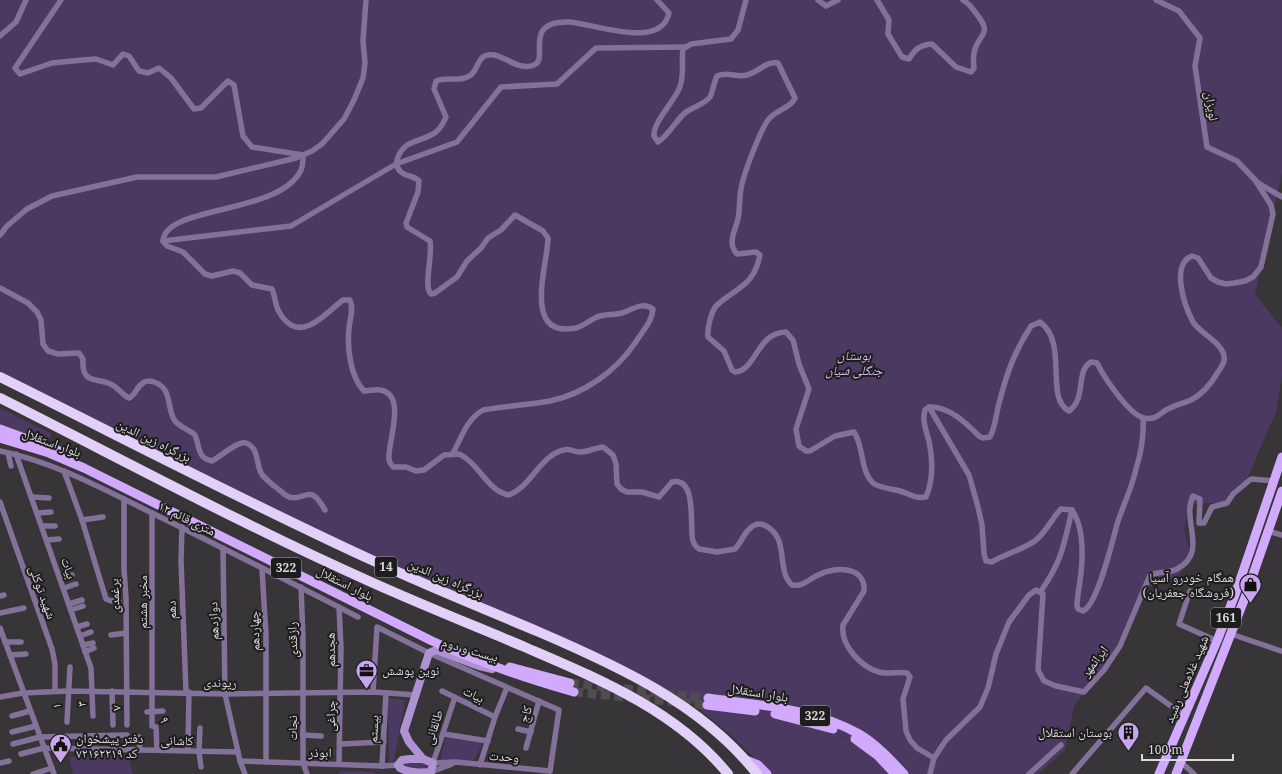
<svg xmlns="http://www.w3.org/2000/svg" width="1282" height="774" font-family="'Noto Serif','Noto Naskh Arabic',serif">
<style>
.green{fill:#4c3961}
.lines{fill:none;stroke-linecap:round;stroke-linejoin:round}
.primary-tunnel{stroke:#4f4d50;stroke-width:9;stroke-dasharray:9 4.5;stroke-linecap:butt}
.street{stroke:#847199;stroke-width:5.5}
.secondary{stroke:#af92d1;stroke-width:8}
.primary{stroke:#d1aafd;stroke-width:9}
.highway{stroke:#e2d0f8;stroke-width:10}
.labels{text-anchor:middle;stroke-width:4;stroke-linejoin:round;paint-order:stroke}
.shield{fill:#1e1d1e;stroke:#a1a0a2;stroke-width:1}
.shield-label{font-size:12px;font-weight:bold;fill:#d9d8da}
.street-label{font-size:13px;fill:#d9d8da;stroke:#1e1d1e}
.park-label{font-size:13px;font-style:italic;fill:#d8bcfa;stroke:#1e1d1e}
.poi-label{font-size:13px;fill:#d9d8da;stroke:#1e1d1e;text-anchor:end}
</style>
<rect width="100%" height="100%" fill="#373538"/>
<!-- green -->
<g class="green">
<path d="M0 0H1282V173L1255 294 1282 328V375L1276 412 1246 481 1225 502 1189 505 1184 529 1191 558 1178 576 1147 588 1107 664 1074 706 1065 750 1038 774H897L864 746 838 733 863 748 890 774H771L732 736 698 708 705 709 706 705 674 701 638 679 319 537 0 380Z"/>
<path d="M0 408 52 434 48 439H41L0 426Z"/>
<path d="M388 698 405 700 394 761 389 762Z"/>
<path d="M446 737 483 743 475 758 472 761 440 760Z"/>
<path d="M128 755 133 774H73L69 757Z"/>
<path d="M426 762 429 765 428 769H403L402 763Z"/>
<path d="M340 771 374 772 377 774H338Z"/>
</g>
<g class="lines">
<!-- primary-tunnel -->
<g class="primary-tunnel">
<path d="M570 683 708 698"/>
<path d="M574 692 707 705"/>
</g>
<!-- street -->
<g class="street">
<path d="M61 0 15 68 20 74 52 63 83 60 96 59 113 65 123 54 129 56 139 71 148 73 159 68 171 78 194 109 201 108 228 81 234 85 243 136 252 147 303 155C303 160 303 166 301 170 280 215 165 205 163 241L167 246 183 252 205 274 212 276 233 271 240 273 252 285 272 289C275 296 275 303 278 310 298 347 322 316 343 300H350C354 309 350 318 349 328 347 348 350 376 364 391 370 391 375 389 380 390 408 394 387 444 389 459 389 462 391 464 393 467H406L416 471 424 470 444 455 459 454C479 463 488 492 509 495 531 487 540 455 564 450 570 448 576 453 582 452 589 451 596 448 603 447L613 455 616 464 617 484 621 489 627 492H642L659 497 672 482C698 476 689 529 693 541 694 544 696 547 699 549L717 552 735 549C742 542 745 529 755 525 758 523 761 524 764 525 791 537 775 570 792 585 803 587 809 579 818 575 835 566 866 566 864 591L843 625C840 645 861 667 879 672 889 675 898 671 907 673L910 677 903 699 906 731 910 740 917 748 934 758"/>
<path d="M746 0 738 30 731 39 691 44 683 49C681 63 685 76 679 89 673 103 653 122 654 136L658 142C670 134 675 121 686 112 693 107 705 104 710 97 713 91 714 82 717 76 728 71 736 78 747 75 759 72 765 61 778 63L795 98C791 108 775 110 768 120 760 131 743 175 741 189 739 199 740 209 738 219 735 231 727 243 737 254L756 252 760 255C754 286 737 287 717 305 711 311 707 329 708 337L724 351 732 370 735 372C757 370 756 333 786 332L793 340 799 364 809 389 796 429 799 446 806 451H810L835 436 854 432C864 446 860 471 873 483 879 488 892 489 900 491 910 494 915 499 926 497 934 478 933 460 929 441 926 430 922 420 925 410L929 407C949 406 966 423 979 436L983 438 990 437C996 426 996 412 1000 400 1007 372 1015 351 1031 326L1040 322C1069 343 1044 398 1069 411 1087 398 1075 371 1091 362L1097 363C1104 377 1129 415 1144 418 1152 420 1157 417 1163 412 1171 406 1182 404 1191 400 1203 394 1211 384 1218 372 1220 369 1223 365 1224 361 1227 344 1200 334 1193 322 1185 307 1170 265 1192 256L1198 258 1211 278 1218 282 1226 284 1234 283 1245 281 1253 277 1261 267 1273 214 1271 205 1255 180"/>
<path d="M818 0 826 6 838 0"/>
<path d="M877 0 889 20 888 34 902 57 909 59C915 49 920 45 932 44L956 67 971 72 974 68C973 60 973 53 976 46 983 32 990 32 978 16 974 10 970 4 963 0"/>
<path d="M1156 0 1179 11 1200 38 1195 66 1207 147 1237 161 1258 183 1282 197"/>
<path d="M0 36 16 22 26 0"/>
<path d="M0 235 7 226 27 209 52 196 137 177H216L296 158 312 151 322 144 344 119 354 100 363 78 365 63 363 41 366 0"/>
<path d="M163 241 291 226 396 164 457 142 501 87 557 84 596 48 686 47"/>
<path d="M0 288 28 303 37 312 41 320 43 344 48 351 58 354 79 353 83 359C81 387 100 376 114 386 120 390 123 395 129 398 136 395 136 387 143 383 146 380 151 381 154 382 173 388 166 408 175 421 180 427 189 430 195 435 200 447 197 458 212 461 220 457 238 440 246 443 259 448 256 463 261 473 264 478 270 482 274 486 279 489 284 495 289 497 307 502 308 481 325 510"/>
<path d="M929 407 969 475 978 507 982 525 984 554 986 561 992 562C1006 553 1023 550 1036 540 1047 531 1052 518 1061 509L1072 510C1085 529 1083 559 1080 581 1079 589 1077 598 1077 606L1078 609 1083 611C1098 605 1113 538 1118 521 1124 504 1132 487 1136 469 1141 453 1144 435 1143 418"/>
<path d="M0 451C54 462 103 489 152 513 221 547 290 582 358 617"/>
<path d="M8 453 11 466"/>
<path d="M453 453C462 437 466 420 483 410 506 406 528 405 550 401 584 394 616 371 635 343 642 332 652 322 653 309 641 301 633 310 622 313 615 315 607 314 600 316 592 318 584 326 576 328 521 339 548 264 548 238L543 231 515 215 501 230 488 238 481 248 467 261 457 277 435 293 431 294C423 287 433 255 430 241L407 227 406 223 418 192 419 181C414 175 405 177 400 171 396 167 396 162 398 157 405 140 419 142 433 134 439 131 443 124 446 117L434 89 436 81C448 76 460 83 471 75 478 69 478 56 488 55 502 52 517 72 534 65 550 59 521 21 569 22 592 23 661 51 669 13L657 0"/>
<path d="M16 454 91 668 93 716"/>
<path d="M64 471 82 520 106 599 111 601 119 600"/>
<path d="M33 497 49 498"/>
<path d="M124 499V570L126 598 127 725"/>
<path d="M0 502 52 649 55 664V691"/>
<path d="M38 513 51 512"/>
<path d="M82 520 103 517"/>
<path d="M42 526H55"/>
<path d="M182 527 181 560 186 692"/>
<path d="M1268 531 1282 535"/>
<path d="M48 540 59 539"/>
<path d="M223 548 225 694 240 761 245 774"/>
<path d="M262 569 266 635V762"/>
<path d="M60 578 72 575"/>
<path d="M301 587 303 638V763L307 774"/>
<path d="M64 588 76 584"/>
<path d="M1041 591C1062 561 1064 544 1072 510"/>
<path d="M1190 591 1179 624 1217 641"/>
<path d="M0 596 4 595"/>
<path d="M69 604 82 600"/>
<path d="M71 610 83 606"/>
<path d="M0 613 24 608"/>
<path d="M77 627 87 624"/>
<path d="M0 628 54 774"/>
<path d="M1231 634 1281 651"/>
<path d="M111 635 126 633"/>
<path d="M80 636 91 632"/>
<path d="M5 642H21"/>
<path d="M83 645 93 643"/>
<path d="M85 652 94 648"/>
<path d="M10 655 26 654"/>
<path d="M112 691 113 725"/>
<path d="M442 691 495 717"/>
<path d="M152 692V513"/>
<path d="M373 692 377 627 429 653 559 710 550 771"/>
<path d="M152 695V726L156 727 157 750"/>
<path d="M0 697 23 693 68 691 225 694 373 692 417 695"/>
<path d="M455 697 433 763 456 762 550 771"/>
<path d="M147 712 163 711"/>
<path d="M12 716 30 711"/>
<path d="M67 722 70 667"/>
<path d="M200 728 199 751 201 767"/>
<path d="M518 729 531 732"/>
<path d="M12 732 36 726"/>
<path d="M444 734 488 741"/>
<path d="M303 735 321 736"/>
<path d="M136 737H139L140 750"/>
<path d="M13 744 40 737 127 735"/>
<path d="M341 744 384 742"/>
<path d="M188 748 189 692"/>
<path d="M526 748 539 701"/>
<path d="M21 754 44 748 238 752"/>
<path d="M240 761 382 766 398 765"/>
<path d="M1181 762 1194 774"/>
<path d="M0 763 9 761"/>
<path d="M339 763 341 648 339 607"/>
<path d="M480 765 495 717 506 690"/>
<path d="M382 766 386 693"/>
<path d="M431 772 452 764"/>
<path d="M33 774 52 768"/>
<path d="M930 774 934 758 946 740 980 707 988 688 996 654 1009 622 1029 595 1036 590 1043 594 1038 670 1044 681 1056 686 1084 692 1104 670 1120 646 1150 575C1158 572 1169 573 1177 569 1209 552 1181 521 1193 496L1200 499 1199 523H1204L1212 507 1227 503 1233 494 1251 479 1274 481"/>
<path d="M1029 774 1061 745"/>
<path d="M1072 774 1146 688 1185 716"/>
</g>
<!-- secondary -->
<g class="secondary">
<path d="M410 759H423L433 763 431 772C420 773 409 773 400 768L398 765 402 760Z"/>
<path d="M423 759 409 742 404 731 429 653 436 650 479 666 492 669"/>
</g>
<!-- primary -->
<g class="primary">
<path d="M0 429 68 454"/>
<path d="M0 438 49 453 84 468 432 641C478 662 525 678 574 692"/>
<path d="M510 667 570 683"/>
<path d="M708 698C757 705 814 708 859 734 876 744 890 759 904 774"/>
<path d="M707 705 755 711"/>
<path d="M775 714 833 729"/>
<path d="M855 739 878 756 895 774"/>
<path d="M746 760 758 765 767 774"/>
<path d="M1159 774 1217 641 1236 592 1282 457"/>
<path d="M1176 774 1246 595 1282 491"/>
</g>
<!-- highway -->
<g class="highway">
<path d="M0 377C125 439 249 504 376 562 429 587 485 609 539 632 618 666 702 704 757 774"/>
<path d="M0 398C123 460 245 526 371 582 422 605 475 626 527 648 599 679 677 711 728 774"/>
</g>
</g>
<!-- icons -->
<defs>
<symbol id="shop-pin" viewBox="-11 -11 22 30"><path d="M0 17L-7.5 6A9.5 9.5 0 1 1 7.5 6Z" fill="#c8a6ef" stroke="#1e1d1e"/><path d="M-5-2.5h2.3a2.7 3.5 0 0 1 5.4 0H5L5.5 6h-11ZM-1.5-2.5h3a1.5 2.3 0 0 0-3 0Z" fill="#111"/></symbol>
<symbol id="office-pin" viewBox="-11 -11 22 30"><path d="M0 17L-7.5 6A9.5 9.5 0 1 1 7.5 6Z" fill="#c8a6ef" stroke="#1e1d1e"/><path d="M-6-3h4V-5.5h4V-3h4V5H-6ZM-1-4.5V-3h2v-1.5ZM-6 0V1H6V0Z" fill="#111"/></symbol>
<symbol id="building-pin" viewBox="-11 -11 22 30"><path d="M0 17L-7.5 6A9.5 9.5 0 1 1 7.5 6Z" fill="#c8a6ef" stroke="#1e1d1e"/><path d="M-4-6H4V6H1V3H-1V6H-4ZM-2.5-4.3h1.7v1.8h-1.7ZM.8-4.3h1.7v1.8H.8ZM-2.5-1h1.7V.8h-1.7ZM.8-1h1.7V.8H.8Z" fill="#111"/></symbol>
<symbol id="civic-pin" viewBox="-11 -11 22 30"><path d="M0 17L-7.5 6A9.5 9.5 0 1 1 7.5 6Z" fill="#c8a6ef" stroke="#1e1d1e"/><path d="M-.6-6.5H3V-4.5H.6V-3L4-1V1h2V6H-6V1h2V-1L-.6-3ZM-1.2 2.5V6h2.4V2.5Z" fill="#111"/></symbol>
</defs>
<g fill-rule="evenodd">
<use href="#shop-pin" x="1238" y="572" width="25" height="34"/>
<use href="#office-pin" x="354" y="658" width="25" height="34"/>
<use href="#building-pin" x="1116" y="720" width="25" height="34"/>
<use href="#civic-pin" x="48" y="732" width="25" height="34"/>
</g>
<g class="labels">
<!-- shield labels -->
<g class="shield">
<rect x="375" y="557" width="22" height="20" rx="3"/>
<rect x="271" y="558" width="30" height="20" rx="3"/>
<rect x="1211" y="608" width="30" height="20" rx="3"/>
<rect x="800" y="706" width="30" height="20" rx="3"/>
</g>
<g class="shield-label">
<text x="386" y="571">14</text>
<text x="286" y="572">322</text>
<text x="1226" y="622">161</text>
<text x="815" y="720">322</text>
</g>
<!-- street labels -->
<g class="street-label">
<text transform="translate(1212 106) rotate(81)" y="5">لویزان</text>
<text transform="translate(154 440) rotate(26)" y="5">بزرگراه زین الدین</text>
<text transform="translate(52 442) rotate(20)" y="5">بلوار استقلال</text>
<text transform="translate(187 518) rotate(26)" y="5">۱۲ متری قائم</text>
<text transform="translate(69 568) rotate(72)" y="5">بیات</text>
<text transform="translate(446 578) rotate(23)" y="5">بزرگراه زین الدین</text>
<text transform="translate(345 583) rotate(27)" y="5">بلوار استقلال</text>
<text transform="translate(43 592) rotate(70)" y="5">شهید توکلی</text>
<text transform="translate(114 596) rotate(-92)" y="5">برغمدی</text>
<text transform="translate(142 602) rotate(-90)" y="5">مخبر هشتم</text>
<text transform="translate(171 610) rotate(-92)" y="5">دهم</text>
<text transform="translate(213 621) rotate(-92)" y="5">دوازدهم</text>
<text transform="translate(254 631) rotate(-92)" y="5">چهاردهم</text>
<text transform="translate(292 640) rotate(-92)" y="5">رازقندی</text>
<text transform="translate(470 649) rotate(16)" y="5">بیست و دوم</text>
<text transform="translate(330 650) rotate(-91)" y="5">هجدهم</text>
<text transform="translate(1094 661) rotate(-53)" y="5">ایرانمهر</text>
<text transform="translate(1186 679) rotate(-67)" y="5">شهید غلامعلی رشید</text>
<text transform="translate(220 682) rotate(1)" y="5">ریوندی</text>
<text transform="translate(758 692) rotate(9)" y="5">بلوار استقلال</text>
<text transform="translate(474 694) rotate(26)" y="5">بیات</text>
<text transform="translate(81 704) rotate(-94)" y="5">۳</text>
<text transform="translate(56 706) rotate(-89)" y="5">۱</text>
<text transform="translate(116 708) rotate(-92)" y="5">۷</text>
<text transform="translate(525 714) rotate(-74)" y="5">کاج</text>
<text transform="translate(330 716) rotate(-90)" y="5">چراغی</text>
<text transform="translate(165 720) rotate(76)" y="5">۹</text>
<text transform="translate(433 727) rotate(-72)" y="5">طالقانی</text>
<text transform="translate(292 728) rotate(-90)" y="5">نجات</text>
<text transform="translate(373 729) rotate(-87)" y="5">بیستم</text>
<text transform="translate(177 740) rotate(1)" y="5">کاشانی</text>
<text transform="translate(320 752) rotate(1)" y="5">ابوذر</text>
<text transform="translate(504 756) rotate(4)" y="5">وحدت</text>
</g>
<!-- park labels -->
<g class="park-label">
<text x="854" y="360">بوستان<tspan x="854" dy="15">جنگلی شیان</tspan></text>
</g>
<!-- poi labels -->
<g class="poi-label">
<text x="1234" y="582">همگام خودرو آسیا<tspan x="1234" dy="15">(فروشگاه جعفریان)</tspan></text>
<text x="382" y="675" text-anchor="start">نوین پوشش</text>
<text x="1112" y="737">بوستان استقلال</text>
<text x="76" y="743" text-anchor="start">دفتر پیشخوان<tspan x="76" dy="15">کد ۷۲۱۶۲۲۱۹</tspan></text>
</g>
</g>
<!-- scale -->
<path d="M1142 754v6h91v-6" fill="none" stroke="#d9d8da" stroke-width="2"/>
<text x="1148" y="754" font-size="12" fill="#d9d8da" stroke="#1e1d1e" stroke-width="3" paint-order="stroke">100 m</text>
</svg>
